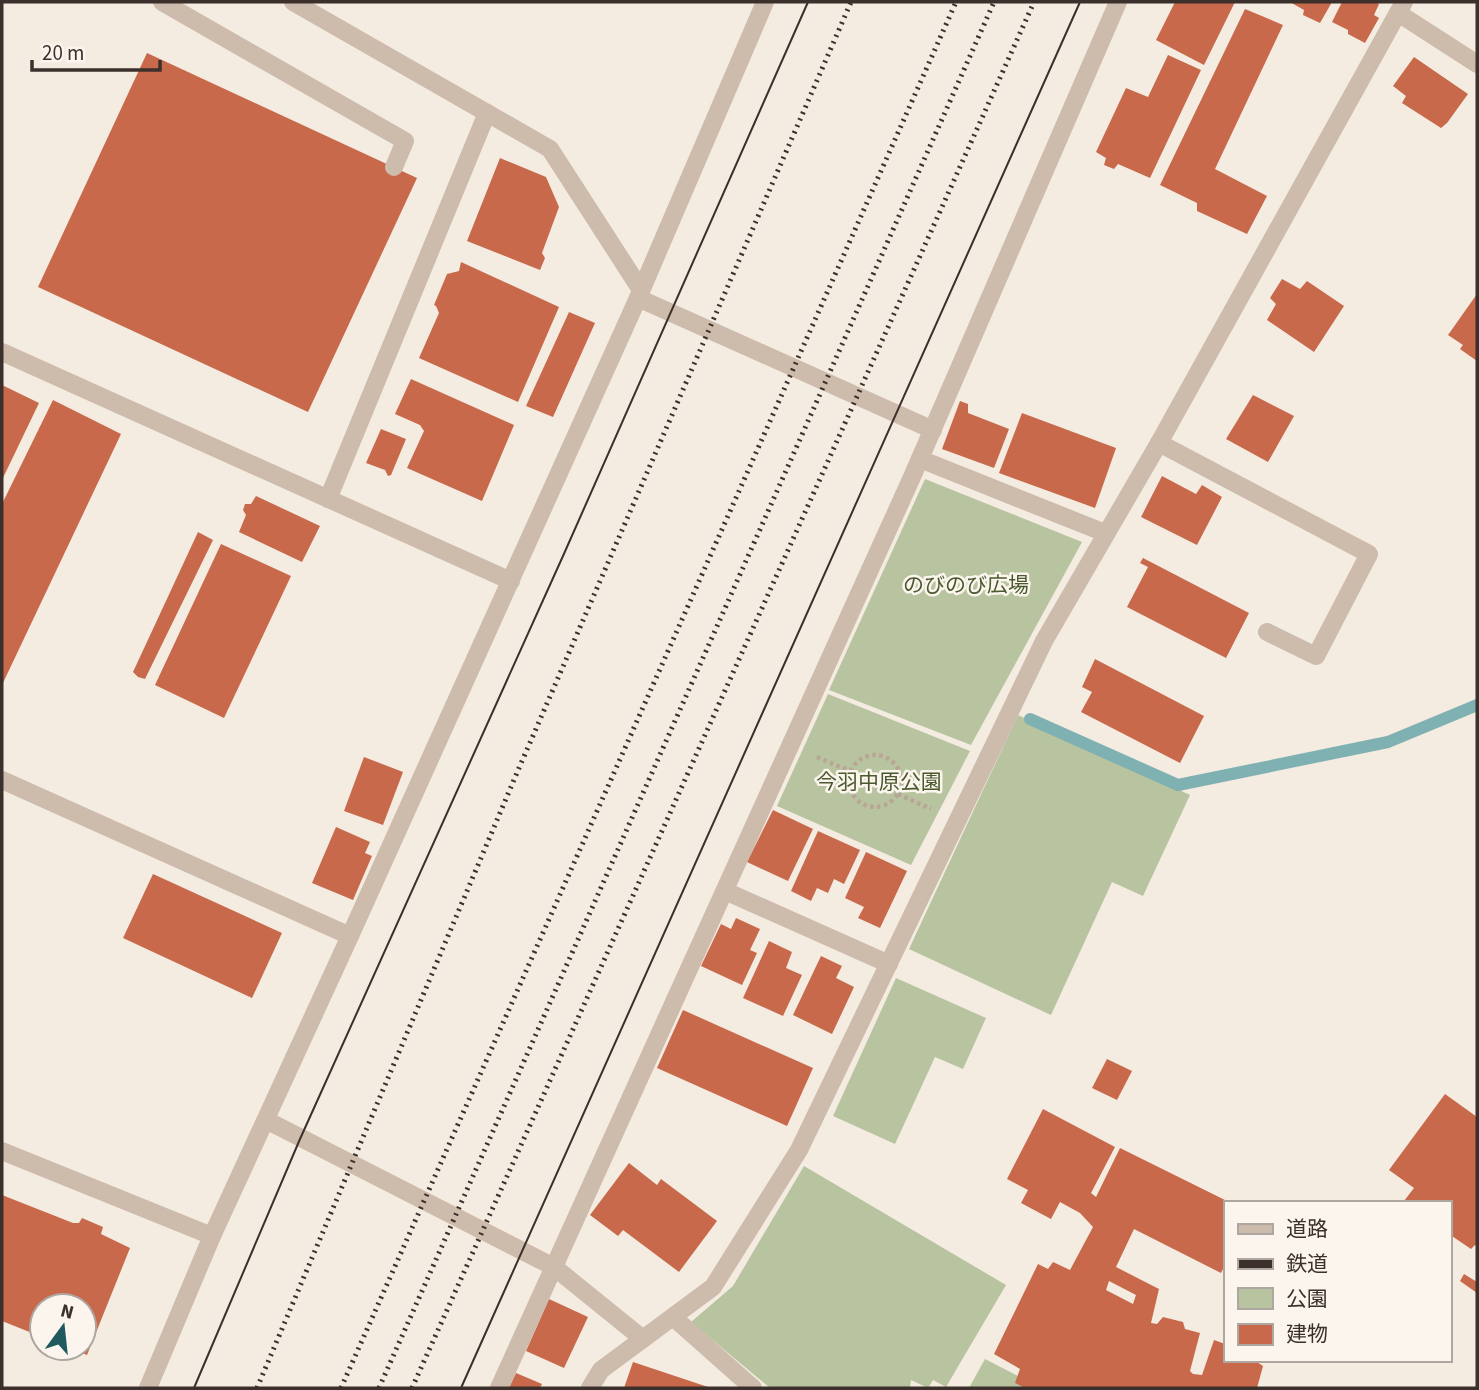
<svg xmlns="http://www.w3.org/2000/svg" width="1479" height="1390" font-family="'Source Sans 3','Noto Sans JP',sans-serif">
<style>
.green{fill:#b8c4a0}
.lines{fill:none;stroke-linecap:round;stroke-linejoin:round}
.stream{stroke:#7fb0b2;stroke-width:12}
.building{fill:#c8694b;fill-rule:evenodd}
.path{stroke:#b9a596;stroke-width:4.5;stroke-dasharray:3.5 3.5;stroke-linecap:butt}
.minor{stroke:#cdbbac;stroke-width:18}
.tram{stroke:#3b302b;stroke-width:2}
.rail{stroke:#3b302b;stroke-width:5;stroke-dasharray:2 5;stroke-linecap:butt}
.labels{text-anchor:middle;stroke-width:5;stroke-linejoin:round;paint-order:stroke}
.park-label{font-size:21px;fill:#4a5a2e;stroke:#fbf5ee}
</style>
<rect width="100%" height="100%" fill="#f4ebe1"/>
<!-- green -->
<g class="green">
<path d="M925 479 1082 542 971 745 829 690Z"/>
<path d="M828 694 970 751 911 865 777 806Z"/>
<path d="M1018 715 1190 795 1143 896 1112 882 1051 1015 909 949Z"/>
<path d="M896 978 986 1018 963 1069 935 1057 895 1144 833 1116Z"/>
<path d="M804 1166 1006 1285 946 1387 933 1380 928 1388 911 1380 910 1388H770L691 1322 733 1286Z"/>
<path d="M985 1359 1041 1388H969Z"/>
</g>
<g class="lines">
<!-- stream -->
<path class="stream" d="M1030 719 1178 785 1388 742 1477 705"/>
</g>
<!-- building -->
<g class="building">
<path d="M1175 2H1235L1204 65 1156 40Z"/>
<path d="M1290 2H1332L1320 23 1303 15 1304 10Z"/>
<path d="M1342 2H1376L1379 4 1374 15 1379 18 1365 43 1348 34V30L1332 22Z"/>
<path d="M1245 9 1283 25 1215 169 1267 196 1247 234 1197 211V203L1160 185Z"/>
<path d="M147 53 417 178 308 412 38 287Z"/>
<path d="M1168 55 1201 70 1150 178 1118 164 1114 169 1104 165 1106 158 1096 152 1126 88 1148 97Z"/>
<path d="M1414 57 1468 94 1447 123 1441 128 1402 103 1406 96 1393 86Z"/>
<path d="M500 158 546 177 559 207 542 253 545 258 540 270 467 241Z"/>
<path d="M461 262 559 307 518 402 419 358 439 313 436 306 434 305 447 274 459 271Z"/>
<path d="M1282 279 1300 289 1307 281 1344 306 1314 352 1267 320 1276 304 1270 298Z"/>
<path d="M1477 294V361L1460 349 1463 345 1448 335Z"/>
<path d="M569 312 595 323 553 417 526 406Z"/>
<path d="M411 379 514 425 482 501 407 468 424 431 420 425 395 414Z"/>
<path d="M2 385 39 403 2 480Z"/>
<path d="M1253 395 1294 416 1268 462 1226 439Z"/>
<path d="M53 400 121 434 2 685V504Z"/>
<path d="M960 401 968 404V413L1009 429 994 468 942 449Z"/>
<path d="M1022 413 1116 448 1095 508 999 473Z"/>
<path d="M381 429 406 439 391 475 388 476 385 470 366 463Z"/>
<path d="M1162 476 1196 494 1202 485 1222 497 1197 545 1141 517Z"/>
<path d="M256 496 320 526 302 562 239 532 246 515 243 510 245 504H251Z"/>
<path d="M198 532 213 540 145 679 138 677 133 672Z"/>
<path d="M221 544 291 576 224 718 155 685Z"/>
<path d="M1143 558 1249 613 1226 658 1127 607 1148 567 1140 563Z"/>
<path d="M1095 659 1204 716 1180 763 1081 712 1092 692 1082 687Z"/>
<path d="M364 757 403 772 383 825 344 811Z"/>
<path d="M773 810 813 829 788 881 747 862Z"/>
<path d="M336 827 370 842 365 853 372 856 353 900 312 883Z"/>
<path d="M818 831 860 850 844 884 834 879 828 893 817 888 811 901 791 891Z"/>
<path d="M866 852 907 871 880 928 858 918 864 907 845 898Z"/>
<path d="M153 874 282 933 252 998 123 938Z"/>
<path d="M736 918 760 929 750 950 757 953 742 985 701 966 721 924 731 929Z"/>
<path d="M769 941 792 952 786 968 802 975 783 1016 743 998Z"/>
<path d="M821 956 842 966 836 978 854 987 832 1034 793 1015Z"/>
<path d="M683 1010 813 1068 787 1126 657 1068Z"/>
<path d="M1107 1059 1132 1071 1117 1100 1092 1088Z"/>
<path d="M1445 1094 1477 1117V1247L1475 1245 1471 1249 1449 1234V1203H1407L1404 1201 1414 1188 1389 1170Z"/>
<path d="M1043 1109 1115 1147 1091 1193 1096 1197 1120 1148 1231 1203H1225V1265L1221 1273 1134 1229 1116 1267 1159 1289 1151 1323 1157 1324 1163 1317 1183 1322 1185 1329 1200 1333 1190 1371 1193 1374 1202 1375 1214 1340 1225 1344V1360H1254L1263 1366 1257 1388H1025L1015 1383 1020 1369 994 1354 1038 1264 1048 1269 1053 1262 1070 1270 1093 1227 1080 1213 1060 1202 1051 1219 1021 1203 1028 1190 1007 1179ZM1109 1281 1136 1295 1133 1304 1106 1290Z"/>
<path d="M629 1163 657 1185 661 1179 717 1221 679 1272 623 1230 618 1236 590 1215Z"/>
<path d="M2 1195 73 1223H79L82 1218 103 1227 101 1234 130 1248 87 1355 70 1348H84V1306H42V1337L2 1321Z"/>
<path d="M1464 1274 1477 1282V1293L1460 1281Z"/>
<path d="M549 1299 588 1317 564 1368 526 1351Z"/>
<path d="M633 1362 711 1388H624Z"/>
<path d="M516 1373 542 1384 540 1388H509Z"/>
</g>
<g class="lines">
<!-- path -->
<g class="path">
<circle cx="875" cy="781" r="26"/>
<path d="M817 757 850 771"/>
<path d="M898 794 931 809"/>
</g>
<!-- minor -->
<g class="minor">
<path d="M162 2 405 141 394 167"/>
<path d="M293 2 550 149 641 290"/>
<path d="M1398 13 1477 64"/>
<path d="M638 298 933 430"/>
<path d="M2 352 511 581"/>
<path d="M1159 443 1369 554 1316 656 1267 632"/>
<path d="M920 459 1105 533"/>
<path d="M328 499 487 113"/>
<path d="M2 780 350 936"/>
<path d="M725 891 889 964"/>
<path d="M266 1120 554 1267 643 1339"/>
<path d="M2 1151 212 1236"/>
<path d="M673 1317 753 1388"/>
<path d="M148 1388 212 1236 350 936 638 298 765 2"/>
<path d="M499 1388 912 477 1118 2"/>
<path d="M590 1388 601 1370 713 1287 799 1150 1044 641 1159 443 1404 2"/>
</g>
<!-- tram -->
<g class="tram">
<path d="M194 1388 300 1139 563 556 808 2"/>
<path d="M461 1388 1080 2"/>
</g>
<!-- rail -->
<g class="rail">
<path d="M257 1388 519 768 851 2"/>
<path d="M341 1388 956 2"/>
<path d="M379 1388 994 2"/>
<path d="M412 1388 1034 2"/>
</g>
</g>
<g class="labels">
<!-- park labels -->
<g class="park-label">
<text x="966" y="592">のびのび広場</text>
<text x="879" y="789">今羽中原公園</text>
</g>
</g>
<!-- border -->
<rect width="1479" height="1390" fill="none" stroke="#3b302b" stroke-width="7"/>
<!-- legend -->
<rect x="1224" y="1201" width="228" height="161" fill="#fbf5ee" stroke="#aea6a0" stroke-width="2"/>
<rect x="1238" y="1224" width="35" height="10" fill="#cdbbac" stroke="#aea6a0" stroke-width="2"/>
<text x="1286" y="1236" font-size="21" fill="#3b302b">道路</text>
<rect x="1238" y="1259" width="35" height="10" fill="#3b302b" stroke="#aea6a0" stroke-width="2"/>
<text x="1286" y="1271" font-size="21" fill="#3b302b">鉄道</text>
<rect x="1238" y="1288" width="35" height="21" fill="#b8c4a0" stroke="#aea6a0" stroke-width="2"/>
<text x="1286" y="1306" font-size="21" fill="#3b302b">公園</text>
<rect x="1238" y="1324" width="35" height="21" fill="#c8694b" stroke="#aea6a0" stroke-width="2"/>
<text x="1286" y="1341" font-size="21" fill="#3b302b">建物</text>
<!-- north arrow -->
<g transform="translate(63 1327) rotate(15)"><circle r="33" fill="#fbf5ee" stroke="#aea6a0" stroke-width="2"/>
<path d="M0-5L12 26L0 18L-12 26Z" fill="#1f5a5e"/>
<text y="-10" font-size="19" font-weight="bold" text-anchor="middle" fill="#3b302b">N</text>
</g>
<!-- scale -->
<path d="M32 60v10h128v-10" fill="none" stroke="#3b302b" stroke-width="3.5"/>
<text x="42" y="60" font-size="21" fill="#3b302b" stroke="#fbf5ee" stroke-width="5" paint-order="stroke">20 m</text>
</svg>
